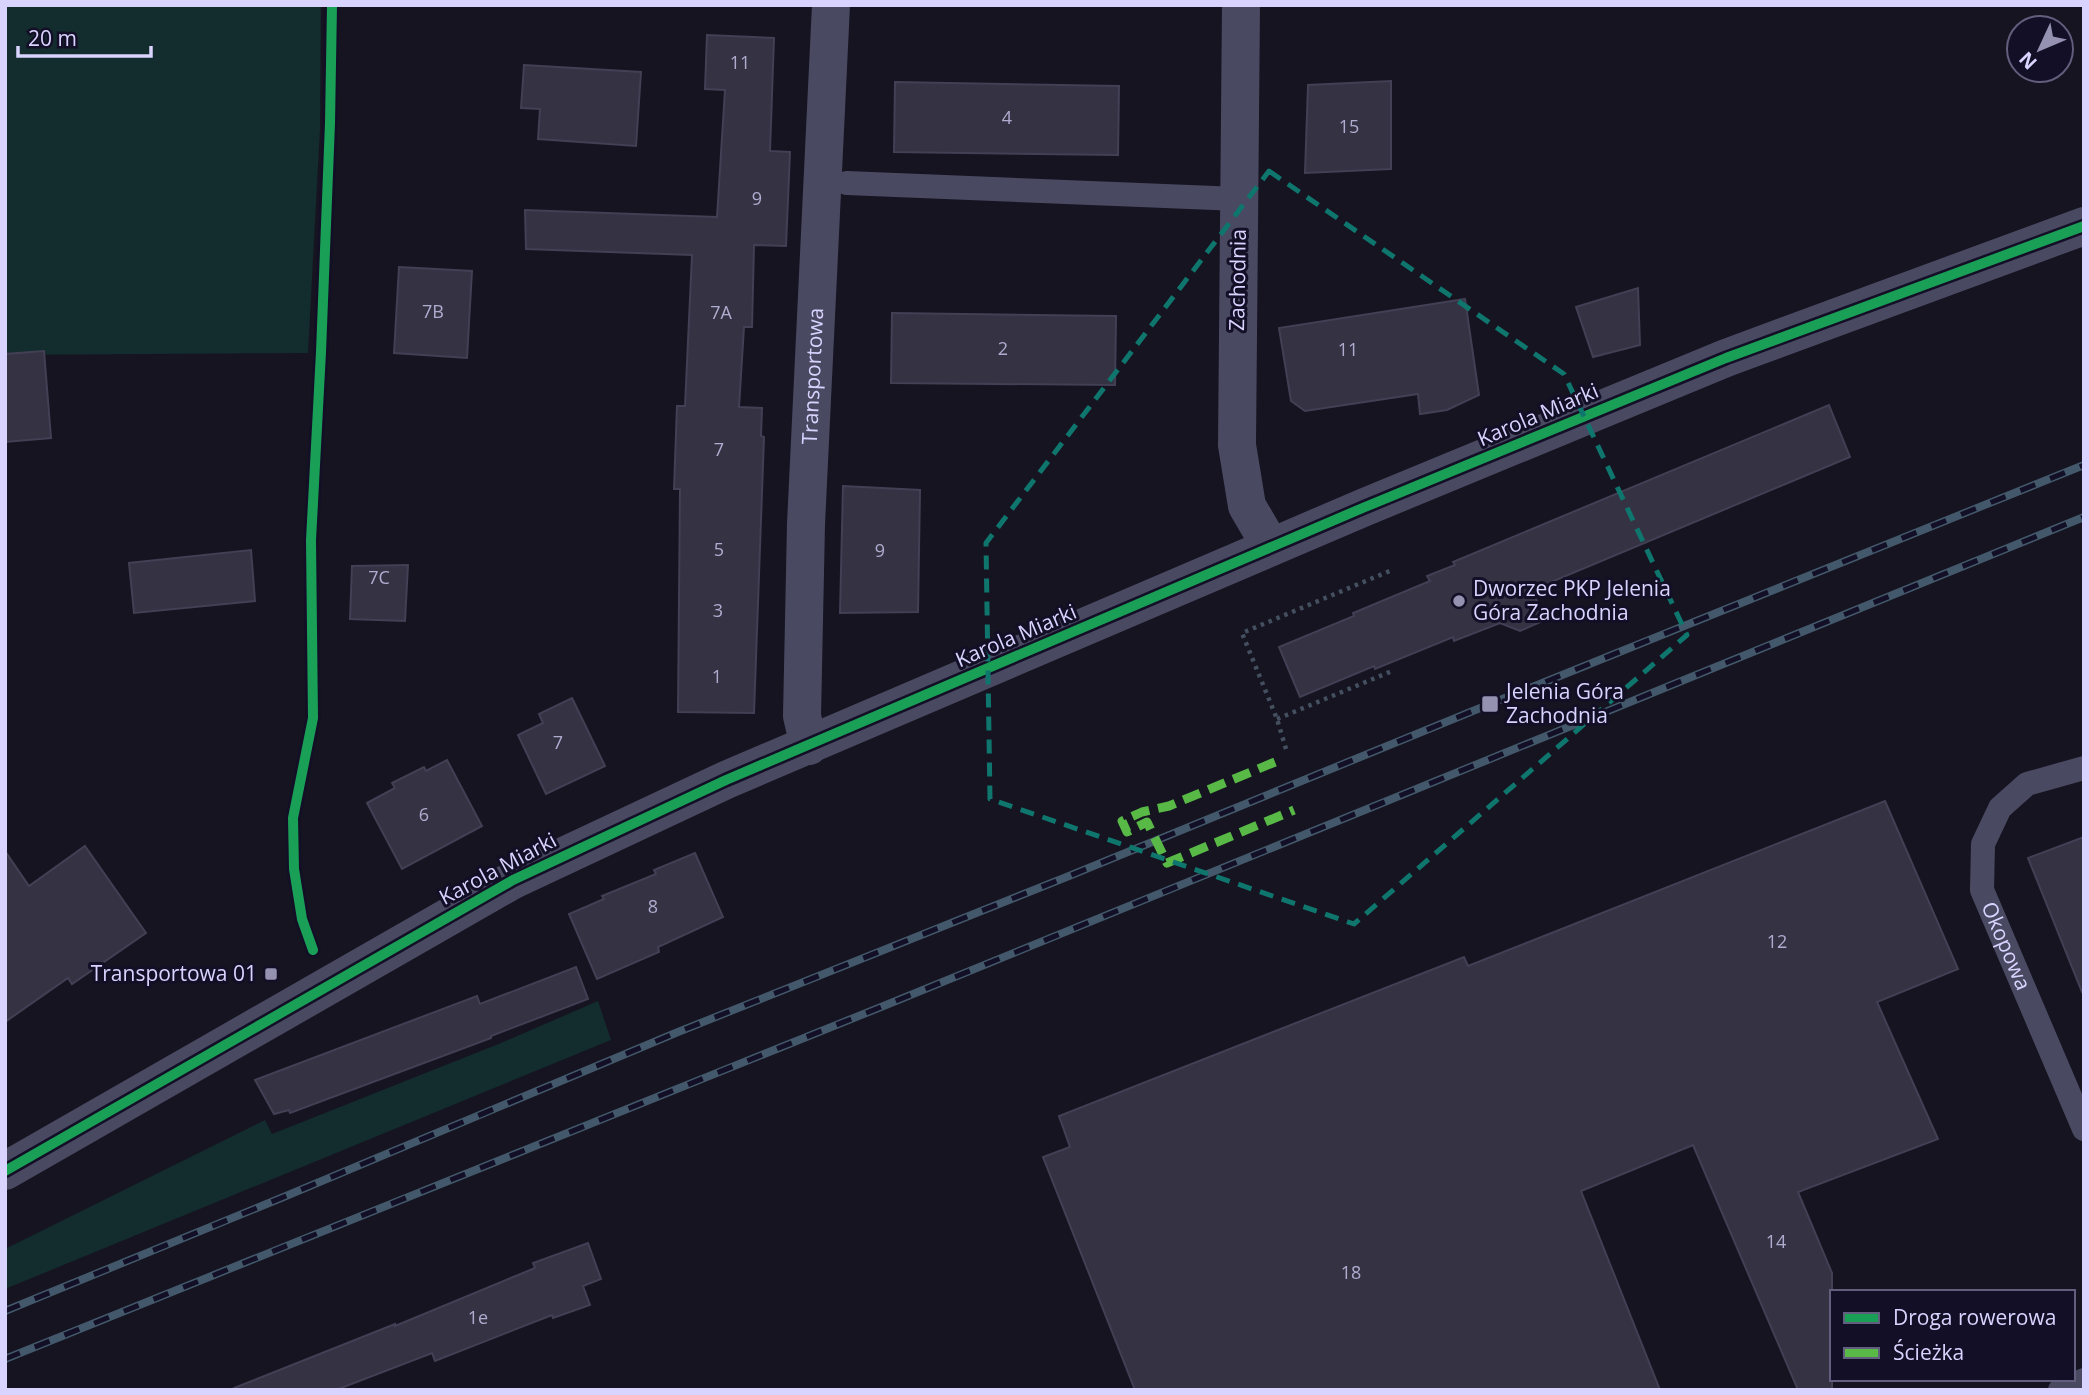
<svg xmlns="http://www.w3.org/2000/svg" width="2089" height="1395" font-family="'Open Sans',sans-serif">
<style>
.green{fill:#132c2d}
.building{fill:#343243;stroke:#433f54;stroke-width:2}
.lines{fill:none;stroke-linecap:round;stroke-linejoin:round}
.path{stroke:#44505f;stroke-width:4.5;stroke-dasharray:3.5 5;stroke-linecap:butt}
.lane{stroke:#4a4962;stroke-width:24}
.street{stroke:#4a4962;stroke-width:38}
.rail-casing{stroke:#43596b;stroke-width:8}
.rail{stroke:#130f26;stroke-width:5;stroke-dasharray:16;stroke-linecap:butt}
.quiet{stroke:#58b947;stroke-width:9;stroke-dasharray:18 9;stroke-linecap:butt}
.cycleway-casing{stroke:#130f26;stroke-width:15}
.cycleway{stroke:#1a9f57;stroke-width:10}
.marked{fill:none;stroke:#0f766e;stroke-width:5;stroke-dasharray:14 9;stroke-linejoin:round}
.poi-dot{fill:#9591b1;stroke:#130f26;stroke-width:2.5}
.labels{text-anchor:middle;stroke-width:6;stroke-linejoin:round;paint-order:stroke}
.number-label{font-size:18px;fill:#b0acd0}
.street-label{font-size:21px;fill:#d9d4ff;stroke:#130f26}
.poi-label{font-size:21px;fill:#d9d4ff;stroke:#130f26;text-anchor:start}
</style>
<rect width="100%" height="100%" fill="#161421"/>
<!-- green -->
<g class="green">
<path d="M5 5H321L320 129 308 353 5 355Z"/>
<path d="M598 1001 611 1040 5 1289V1249L265 1120 272 1134 501 1043Z"/>
</g>
<!-- building -->
<g class="building">
<path d="M707 35 774 38 770 151 790 152 786 246 754 245 752 327H744L739 407 762 408 761 436 764 437 754 713 678 712 680 489H674L677 406H685L692 255 526 249 525 210 717 217 725 90 705 89Z"/>
<path d="M524 65 641 72 636 146 538 139 540 109 521 108Z"/>
<path d="M1391 81V169L1305 173 1308 85Z"/>
<path d="M895 82 1119 86 1118 155 894 152Z"/>
<path d="M399 267 472 271 467 358 394 353Z"/>
<path d="M1638 288 1640 345 1593 357 1576 307Z"/>
<path d="M1465 299 1479 395 1447 410 1420 414 1418 394 1305 411 1291 401 1279 328Z"/>
<path d="M892 313 1116 316 1115 385 891 383Z"/>
<path d="M44 351 51 438 5 442V354Z"/>
<path d="M1829 405 1850 457 1532 590 1545 620 1520 631 1500 623 1454 641 1453 637 1375 669 1374 666 1300 697 1279 647 1354 616 1353 613 1430 581 1427 576 1455 565 1453 562Z"/>
<path d="M843 486 920 490 918 612 840 613Z"/>
<path d="M251 550 255 601 134 613 129 563Z"/>
<path d="M408 565 405 621 350 619 352 566Z"/>
<path d="M572 698 605 766 546 794 518 735 543 723 539 714Z"/>
<path d="M447 760 482 826 402 869 367 803 395 788 392 783 424 767 426 771Z"/>
<path d="M1885 801 1958 969 1877 1002 1938 1139 1798 1192 1832 1273V1390H1798L1693 1145 1581 1191 1660 1390H1135L1043 1157 1070 1147 1059 1116 1464 957 1468 966Z"/>
<path d="M2084 837V992H2082L2028 858Z"/>
<path d="M85 846 146 933 72 984 68 978 5 1022V851L29 886Z"/>
<path d="M695 853 723 917 658 947 659 952 597 979 569 914 604 899 602 896 656 874 654 870Z"/>
<path d="M576 967 588 999 491 1036V1038L290 1113 289 1110 274 1114 255 1080 477 996 480 1004Z"/>
<path d="M588 1243 601 1279 583 1286 590 1305 553 1318 552 1315 435 1361 432 1353 336 1390H235L234 1388 395 1324V1326L535 1268 533 1263Z"/>
</g>
<g class="lines">
<!-- path -->
<g class="path">
<path d="M1277 719 1392 671"/>
<path d="M1286 749 1277 719 1242 633 1392 570"/>
</g>
<!-- lane -->
<g class="lane">
<path d="M847 183 1239 199"/>
<path id="s1" d="M2084 768 2027 784 2000 808 1983 844 1982 890 2084 1129"/>
<path d="M2060 1390 2084 1380"/>
</g>
<!-- street -->
<g class="street">
<path d="M1241 5 1237 445 1247 506 1271 547"/>
<path id="s2" d="M809 746 802 716 806 524 831 5"/>
<path d="M5 1171 513 880 726 780 1365 507 1726 358 2084 226"/>
</g>
<defs>
<g id="rail">
<path d="M5 1311 286 1196 678 1032 1069 876 1490 704 2084 465"/>
<path d="M5 1359 886 1005 2084 517"/>
</g>
</defs>
<!-- rail casing -->
<use href="#rail" class="rail-casing"/>
<!-- rail -->
<use href="#rail" class="rail"/>
<!-- quiet -->
<path class="quiet" d="M1275 762 1169 806 1142 812 1122 821 1127 832 1147 822 1167 863 1294 810"/>
<defs>
<g id="cycleway">
<path d="M313 950 302 919 294 869 293 818 313 718 311 540 321 352 330 123 332 5"/>
<path d="M5 1171 513 880 726 780 1365 507 1726 358 2084 226"/>
</g>
</defs>
<!-- cycleway casing -->
<use href="#cycleway" class="cycleway-casing"/>
<!-- cycleway -->
<use href="#cycleway" class="cycleway"/>
</g>
<!-- marked area -->
<path class="marked" d="M1269 171 1564 374 1687 635 1354 924 990 799 986 543Z"/>
<!-- markers -->
<g class="poi-dot">
<circle cx="1459" cy="601" r="7"/>
<rect x="1481" y="695" width="18" height="18" rx="3.5"/>
<rect x="264" y="967" width="14" height="14" rx="3.5"/>
</g>
<g class="labels">
<!-- number labels -->
<g class="number-label">
<text x="740" y="69">11</text>
<text x="1007" y="124">4</text>
<text x="1349" y="133">15</text>
<text x="757" y="205">9</text>
<text x="433" y="318">7B</text>
<text x="721" y="319">7A</text>
<text x="1003" y="355">2</text>
<text x="1348" y="356">11</text>
<text x="719" y="456">7</text>
<text x="719" y="556">5</text>
<text x="880" y="557">9</text>
<text x="379" y="584">7C</text>
<text x="718" y="617">3</text>
<text x="717" y="683">1</text>
<text x="558" y="749">7</text>
<text x="424" y="821">6</text>
<text x="653" y="913">8</text>
<text x="1777" y="948">12</text>
<text x="1776" y="1248">14</text>
<text x="1351" y="1279">18</text>
<text x="478" y="1324">1e</text>
</g>
<!-- street labels -->
<g class="street-label">
<text transform="translate(1238 280) rotate(-89)" y="7">Zachodnia</text>
<text dy="7" stroke="none"><textPath href="#s2" startOffset="371">Transportowa</textPath></text>
<text transform="translate(1538 415) rotate(-23)" y="7">Karola Miarki</text>
<text transform="translate(1016 636) rotate(-23)" y="7">Karola Miarki</text>
<text transform="translate(498 869) rotate(-28)" y="7">Karola Miarki</text>
<text dy="7" stroke="none"><textPath href="#s1" startOffset="242">Okopowa</textPath></text>
</g>
<!-- poi labels -->
<g class="poi-label">
<text x="1473" y="596">Dworzec PKP Jelenia<tspan x="1473" dy="24">Góra Zachodnia</tspan></text>
<text x="1506" y="699">Jelenia Góra<tspan x="1506" dy="24">Zachodnia</tspan></text>
<text x="257" y="981" text-anchor="end">Transportowa 01</text>
</g>
</g>
<!-- border -->
<rect width="2089" height="1395" fill="none" stroke="#d9d4ff" stroke-width="14"/>
<!-- legend -->
<rect x="1830" y="1290" width="245" height="91" fill="#130f26" stroke="#625e7d" stroke-width="2"/>
<rect x="1844" y="1313" width="35" height="10" fill="#1a9f57" stroke="#625e7d" stroke-width="2"/>
<text x="1893" y="1325" font-size="21" fill="#d9d4ff">Droga rowerowa</text>
<rect x="1844" y="1348" width="35" height="10" fill="#58b947" stroke="#625e7d" stroke-width="2"/>
<text x="1893" y="1360" font-size="21" fill="#d9d4ff">Ścieżka</text>
<!-- north arrow -->
<g transform="translate(2040 49) rotate(226)"><circle r="33" fill="#130f26" stroke="#625e7d" stroke-width="2"/>
<path d="M0-5L12 26L0 18L-12 26Z" fill="#9591b1"/>
<text y="-10" font-size="19" font-weight="bold" text-anchor="middle" fill="#d9d4ff">N</text>
</g>
<!-- scale -->
<path d="M18 46v10h133v-10" fill="none" stroke="#d9d4ff" stroke-width="3.5"/>
<text x="28" y="46" font-size="21" fill="#d9d4ff" stroke="#130f26" stroke-width="5" paint-order="stroke">20 m</text>
</svg>
